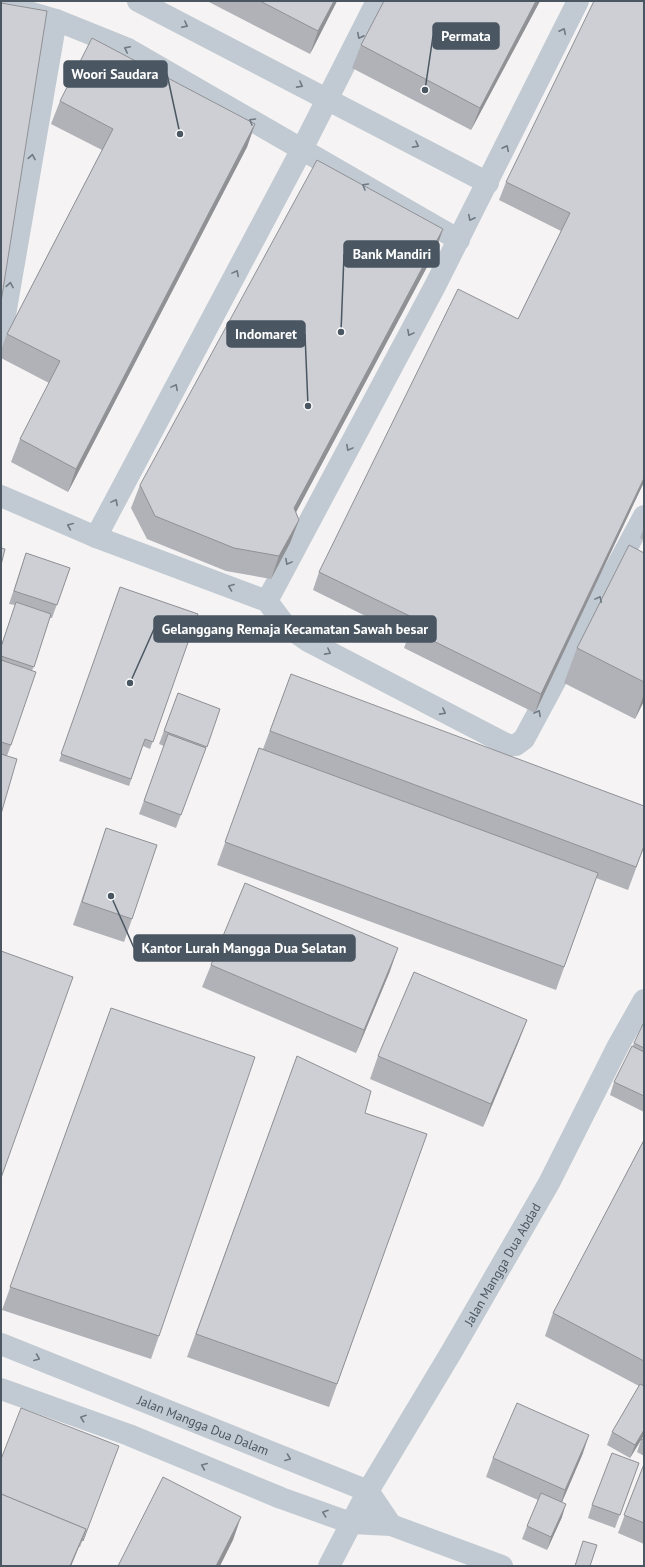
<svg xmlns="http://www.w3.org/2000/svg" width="645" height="1567" font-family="'PT Sans',sans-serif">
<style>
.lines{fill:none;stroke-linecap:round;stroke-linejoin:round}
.minor{stroke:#c1cad2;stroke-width:22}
.wall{fill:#b0b2b7}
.shaded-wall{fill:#909195}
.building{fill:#cdcfd5;stroke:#909195}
.oneway{stroke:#6e7983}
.labels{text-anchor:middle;stroke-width:3;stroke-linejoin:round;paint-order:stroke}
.street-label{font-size:13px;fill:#4a5661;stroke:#fff}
.leader{fill:none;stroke:#4a5661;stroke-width:1.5}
.callout-dot{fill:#4a5661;stroke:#fff;stroke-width:1.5}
.callout{fill:#4a5661;stroke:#4a5661;stroke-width:1.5}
.callout-label{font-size:14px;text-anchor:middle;font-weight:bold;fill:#fff}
</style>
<rect width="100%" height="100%" fill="#f5f3f3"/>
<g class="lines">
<!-- minor -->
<g class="minor">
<path d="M138 1 488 183"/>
<path d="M1 4 56 20 128 49 459 240"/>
<path d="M1 338 56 20"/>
<path d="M1 496 96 537 267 601 285 625 308 641 508 745H516L524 739 644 516"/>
<path d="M96 537 302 149 377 1"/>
<path d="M267 601 435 286 578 1"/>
<path id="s1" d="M1 1344 368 1491 391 1525"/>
<path d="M1 1389 129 1435 281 1498 351 1523 391 1525 502 1566"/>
<path id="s2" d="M329 1566 368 1491 452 1351 549 1183 618 1046 644 1000"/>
</g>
</g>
<!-- wall -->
<g class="wall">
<path d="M207 1H337L310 54Z"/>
<path d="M540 1 471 130 352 68 361 45Z"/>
<path d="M644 1V482L535 713 404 648 408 637 313 590 319 572 518 319 561 231 499 200 506 182Z"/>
<path d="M60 101 255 124 247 147 68 492 11 462 20 439 49 383 1 358V350L7 334 102 150 51 124Z"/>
<path d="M443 229 435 252 296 512 299 520 290 543 271 579 226 571 147 539 131 508 140 485Z"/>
<path d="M644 528V540L640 538Z"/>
<path d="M26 553 70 568 52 618H50L32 671 11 745 7 756 1 814V646L15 605 9 604Z"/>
<path d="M644 553V701L635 719 564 683 577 648Z"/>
<path d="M120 587 198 614 150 749 143 746 129 786 59 761Z"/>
<path d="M291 674 644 847 628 890 596 878 556 990 217 865 259 748 263 749Z"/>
<path d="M178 693 220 709 176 828 139 814 164 746 159 744Z"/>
<path d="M106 828 132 919 124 942 73 925Z"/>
<path d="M211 965 390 971 356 1053 202 987Z"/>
<path d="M111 1008 159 1336 151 1359 2 1310Z"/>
<path d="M527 1020 518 1043 483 1127 370 1079 378 1056Z"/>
<path d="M644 1024V1112L610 1095 614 1082Z"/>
<path d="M297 1056 365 1113 427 1134 329 1407 187 1357Z"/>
<path d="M644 1140V1456L637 1452 641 1440 630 1458 607 1445 612 1432 639 1386 545 1336 553 1313Z"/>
<path d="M119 1446 80 1547H79L71 1566H1Z"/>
<path d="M583 1453 562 1502V1517L547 1550 522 1539 527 1526 538 1500 486 1477 493 1458Z"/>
<path d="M639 1463 615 1528 588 1518 592 1505Z"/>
<path d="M644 1464V1544L618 1533Z"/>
</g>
<!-- shaded-wall -->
<g class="shaded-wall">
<path d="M334 1H337L310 54 318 31Z"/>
<path d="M536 1H540L471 130 480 108Z"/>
<path d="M255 124 247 147 68 492 76 469Z"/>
<path d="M443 229 435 252 286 531 294 508Z"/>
<path d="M644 478V482L535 713 541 694Z"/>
<path d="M299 520 290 543 271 579 279 556Z"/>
<path d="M644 694V701L635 719Z"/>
<path d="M398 948 390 971 356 1053 364 1030Z"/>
<path d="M527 1020 518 1043 483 1127 491 1104Z"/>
<path d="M644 1430V1435L630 1458 635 1445Z"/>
<path d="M589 1435 583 1453 559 1509 565 1490Z"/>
<path d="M566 1504 562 1517 547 1550 551 1537Z"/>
<path d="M241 1517 233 1540 220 1566H216Z"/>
<path d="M86 1529 71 1566H70Z"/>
</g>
<!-- building -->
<g class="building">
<path d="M260 1H334L318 31Z"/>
<path d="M384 1H536L480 108 361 45Z"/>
<path d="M594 1H644V478L541 694 411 630 416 619 319 572 458 289 518 319 570 213 506 182Z"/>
<path d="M1 3 47 11 1 302Z"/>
<path d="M92 38 255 124 76 469 20 439 60 361 7 334 113 129 60 101Z"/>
<path d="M317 160 443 229 294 508 299 520 279 556 234 548 155 516 140 485Z"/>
<path d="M629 545 644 553V682L577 648Z"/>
<path d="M1 548 5 549 1 565Z"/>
<path d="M26 553 70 568 57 605 14 591Z"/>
<path d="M120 587 198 614 153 742 145 739 131 779 61 754Z"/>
<path d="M16 602 51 614 34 667 1 656V647Z"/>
<path d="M1 660 36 672 11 745 1 742Z"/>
<path d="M291 674 644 806V846L636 867 270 731Z"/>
<path d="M178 693 220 709 207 747 164 731Z"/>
<path d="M168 734 206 748 181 815 144 801Z"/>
<path d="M259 748 598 873 564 967 225 842Z"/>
<path d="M1 754 17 759 1 814Z"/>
<path d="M106 828 157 845 132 919 82 902Z"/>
<path d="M245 883 398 948 364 1030 211 965Z"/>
<path d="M1 951 73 977 1 1178Z"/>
<path d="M414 972 527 1020 491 1104 378 1056Z"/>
<path d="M111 1008 255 1057 159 1336 10 1287Z"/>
<path d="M643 1024H644V1048L634 1043Z"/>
<path d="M632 1046 644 1052V1096L614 1082Z"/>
<path d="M297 1056 371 1091 365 1113 427 1134 337 1384 196 1334Z"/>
<path d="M644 1140V1361L553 1313Z"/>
<path d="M640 1384 644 1386V1430L635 1445 612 1432Z"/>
<path d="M517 1403 589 1435 565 1490 493 1458Z"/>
<path d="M21 1408 119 1446 83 1541 82 1540 86 1529 1 1494V1459Z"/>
<path d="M644 1435V1440L641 1439Z"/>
<path d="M612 1453 639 1463 620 1515 592 1505Z"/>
<path d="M644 1464V1523L624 1515Z"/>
<path d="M163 1477 241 1517 216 1566H118Z"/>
<path d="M541 1493 566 1504 551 1537 527 1526Z"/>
<path d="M1 1494 86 1529 70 1566H1Z"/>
<path d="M583 1541 597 1545 590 1566H575Z"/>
</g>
<!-- one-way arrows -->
<defs><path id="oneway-chevron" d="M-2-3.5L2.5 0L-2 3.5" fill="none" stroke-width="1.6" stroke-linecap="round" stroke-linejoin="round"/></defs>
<g class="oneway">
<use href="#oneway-chevron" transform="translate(185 25) rotate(27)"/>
<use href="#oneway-chevron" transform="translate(563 31) rotate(-64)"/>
<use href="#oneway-chevron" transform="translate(360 36) rotate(117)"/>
<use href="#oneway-chevron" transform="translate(127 49) rotate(-154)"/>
<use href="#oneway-chevron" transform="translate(300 85) rotate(28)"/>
<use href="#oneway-chevron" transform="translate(252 121) rotate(-150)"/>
<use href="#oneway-chevron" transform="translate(416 145) rotate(28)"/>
<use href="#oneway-chevron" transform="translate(506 148) rotate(-64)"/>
<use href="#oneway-chevron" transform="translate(32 157) rotate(-80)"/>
<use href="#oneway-chevron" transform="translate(365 186) rotate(-150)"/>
<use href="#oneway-chevron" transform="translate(471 218) rotate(117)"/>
<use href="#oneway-chevron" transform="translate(236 273) rotate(-62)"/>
<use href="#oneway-chevron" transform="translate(10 285) rotate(-80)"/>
<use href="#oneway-chevron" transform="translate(410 333) rotate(118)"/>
<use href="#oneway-chevron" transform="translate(175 387) rotate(-62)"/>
<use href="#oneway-chevron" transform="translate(349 448) rotate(118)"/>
<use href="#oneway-chevron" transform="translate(115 502) rotate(-62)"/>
<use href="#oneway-chevron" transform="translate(70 526) rotate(-157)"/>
<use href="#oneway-chevron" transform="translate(288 562) rotate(118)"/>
<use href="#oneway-chevron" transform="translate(231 587) rotate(-159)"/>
<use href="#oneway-chevron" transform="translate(599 599) rotate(-62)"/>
<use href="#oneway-chevron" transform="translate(328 652) rotate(28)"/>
<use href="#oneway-chevron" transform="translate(443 712) rotate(28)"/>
<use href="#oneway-chevron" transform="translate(538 713) rotate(-62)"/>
<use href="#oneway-chevron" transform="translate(37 1358) rotate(22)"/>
<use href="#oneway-chevron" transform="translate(83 1418) rotate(-161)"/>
<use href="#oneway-chevron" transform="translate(288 1458) rotate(21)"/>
<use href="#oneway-chevron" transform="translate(204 1466) rotate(-157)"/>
<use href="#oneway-chevron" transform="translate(325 1513) rotate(-161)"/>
</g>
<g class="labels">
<!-- street labels -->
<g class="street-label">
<text dy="5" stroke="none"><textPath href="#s2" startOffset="348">Jalan Mangga Dua Abdad</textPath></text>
<text dy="5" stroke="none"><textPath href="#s1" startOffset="218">Jalan Mangga Dua Dalam</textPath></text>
</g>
</g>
<!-- callouts -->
<path class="leader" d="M425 90L433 36M180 134L167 74M341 332L344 254M308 406L305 334M130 683L154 629M111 896L134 948"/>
<g class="callout-dot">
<circle cx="425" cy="90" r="4"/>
<circle cx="180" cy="134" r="4"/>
<circle cx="341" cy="332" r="4"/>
<circle cx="308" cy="406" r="4"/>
<circle cx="130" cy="683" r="4"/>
<circle cx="111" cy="896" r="4"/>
</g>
<g class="callout">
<rect x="433" y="23" width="66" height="26" rx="4"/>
<rect x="64" y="61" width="103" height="26" rx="4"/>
<rect x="344" y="241" width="95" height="26" rx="4"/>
<rect x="227" y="321" width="78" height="26" rx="4"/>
<rect x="154" y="616" width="282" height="26" rx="4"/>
<rect x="134" y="935" width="221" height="26" rx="4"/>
</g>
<g class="callout-label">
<text x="466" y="41">Permata</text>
<text x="115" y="79">Woori Saudara</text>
<text x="392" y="259">Bank Mandiri</text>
<text x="266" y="339">Indomaret</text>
<text x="295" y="634">Gelanggang Remaja Kecamatan Sawah besar</text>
<text x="244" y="953">Kantor Lurah Mangga Dua Selatan</text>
</g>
<!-- border -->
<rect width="645" height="1567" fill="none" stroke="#4a5661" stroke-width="4"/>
</svg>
